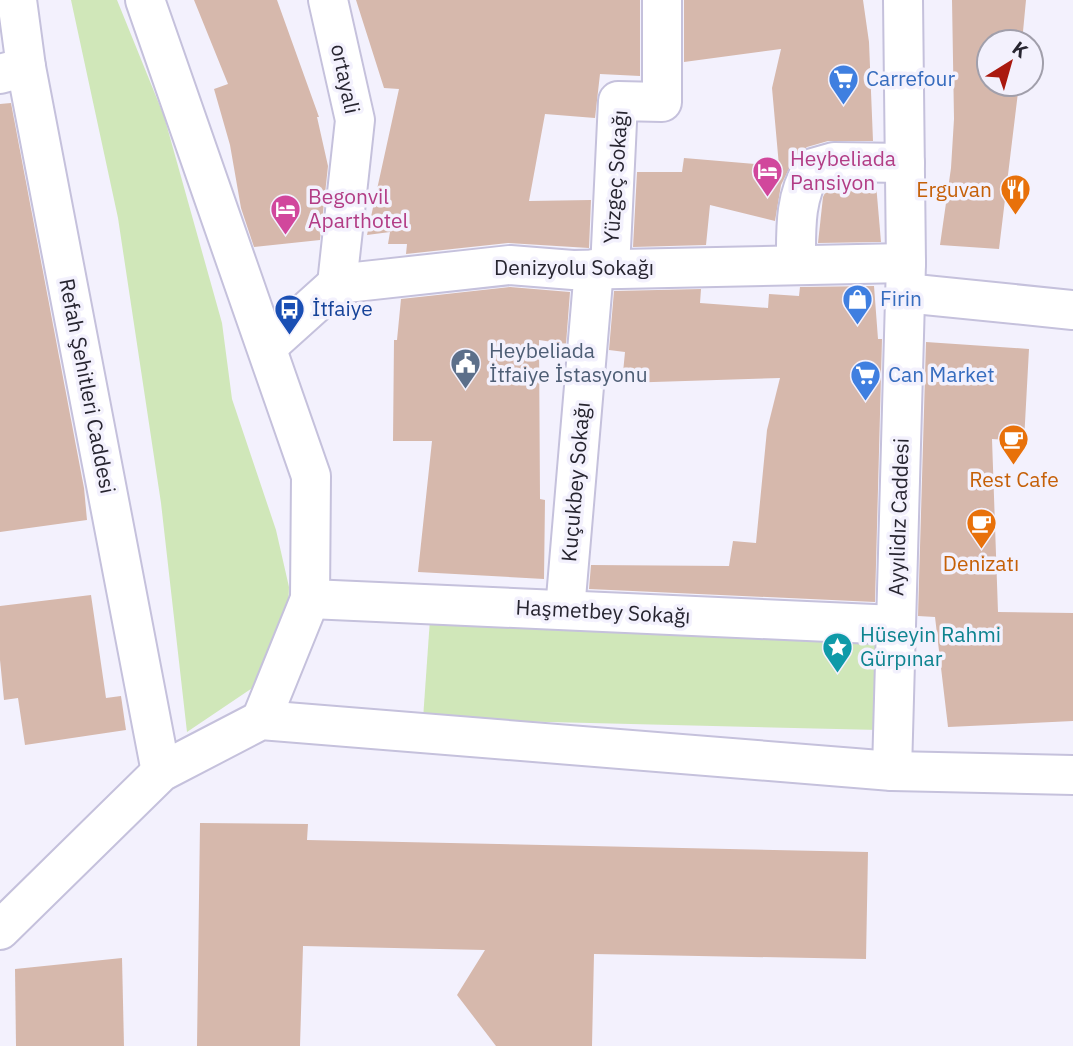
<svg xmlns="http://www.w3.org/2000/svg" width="1073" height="1046" font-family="'IBM Plex Sans',sans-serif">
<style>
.green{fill:#d0e7b9}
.building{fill:#d6b8ac}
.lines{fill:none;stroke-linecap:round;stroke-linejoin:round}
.street-casing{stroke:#c5c1dc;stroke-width:42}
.secondary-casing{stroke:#c5c1dc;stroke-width:42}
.street{stroke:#fff;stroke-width:38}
.secondary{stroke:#fff;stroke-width:38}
.labels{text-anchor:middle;stroke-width:7;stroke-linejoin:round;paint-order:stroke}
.street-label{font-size:21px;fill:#272530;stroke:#f3f1fd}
.shop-label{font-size:21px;fill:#366cbe;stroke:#f3f1fd;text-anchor:start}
.hotel-label{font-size:21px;fill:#b23c85;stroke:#f3f1fd;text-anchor:start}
.food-label{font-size:21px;fill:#c56008;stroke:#f3f1fd}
.transit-label{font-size:21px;fill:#164399;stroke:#f3f1fd;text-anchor:start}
.service-label{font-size:21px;fill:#4e5e75;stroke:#f3f1fd;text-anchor:start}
.culture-label{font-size:21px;fill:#0d838f;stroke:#f3f1fd;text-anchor:start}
</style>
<rect width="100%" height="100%" fill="#f3f1fd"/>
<!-- green -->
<g class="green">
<path d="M71 0H117L164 116 222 323 232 399 276 530 289 587 287 640 267 678 187 732 161 503 118 218Z"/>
<path d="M430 619 881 634 879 730 423 719Z"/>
</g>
<!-- building -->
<g class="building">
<path d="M194 0H277L319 117H317L328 166 320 240 254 247 241 208 230 145 214 89 228 84Z"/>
<path d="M356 0H640V76L600 74 595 118 545 114 529 201 591 200 589 248 508 243 406 254 407 244H388L390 232 367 235 399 89 384 88Z"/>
<path d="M684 0H863L869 42 873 141H828L807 147 795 157 781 185 775 221 710 205 706 245 633 247 637 172H682L684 158 779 166 772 88 781 49 684 62Z"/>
<path d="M952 0H1026L1022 42H989V84H1019L999 249 940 245 951 168 954 119Z"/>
<path d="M11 103 84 488 87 520 0 532V104Z"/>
<path d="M837 184H876L881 242 818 243 823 197 828 187Z"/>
<path d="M874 286 878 339H882L875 602 589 589 591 565 729 566 733 541 756 543 767 430 780 378 622 383 625 352 609 350 614 291 701 289 700 303 768 308 769 294 799 296 800 287Z"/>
<path d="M510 287 570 292 566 344 539 340 540 499 545 500 544 579 418 572 432 441H393L394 340H397L401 299Z"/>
<path d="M926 342 1029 349 1024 441 992 439 998 612 1073 613V721L948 727 935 617 918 616Z"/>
<path d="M91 595 106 698 121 696 126 730 25 745 18 698 4 700 0 660V606Z"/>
<path d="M200 823 308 824 307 840 868 852 866 959 594 954 592 1046H496L457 995 485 950 303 946 300 1046H197Z"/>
<path d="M122 958 124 1046H16L15 969Z"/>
</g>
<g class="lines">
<defs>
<g id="street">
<path d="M145 0 311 476 310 599 261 720"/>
<path d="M328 0 355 120 337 284"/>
<path d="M0 74 26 67"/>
<path d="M796 265C796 231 794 197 813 168L834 162 905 163"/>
<path d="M610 269 618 101 662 102V0"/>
<path d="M905 293 1073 310"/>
<path d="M267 347 337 284 510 265 573 270 906 263"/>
<path d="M310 599 896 625"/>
<path d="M565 610 594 269"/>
<path d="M892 771 906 263 903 0"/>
<path d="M0 930 161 772 261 720 892 771 1073 775"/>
</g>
<path id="secondary" d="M17 0 26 67 161 772"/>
</defs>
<!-- street casing -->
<use href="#street" class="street-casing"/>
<!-- secondary casing -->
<use href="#secondary" class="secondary-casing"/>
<!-- street -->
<use href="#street" class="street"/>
<!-- secondary -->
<use href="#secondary" class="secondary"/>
</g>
<!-- icons -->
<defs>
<symbol id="supermarket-pin" viewBox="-11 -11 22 30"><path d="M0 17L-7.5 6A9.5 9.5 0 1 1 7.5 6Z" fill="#3f7fe0" stroke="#f3f1fd"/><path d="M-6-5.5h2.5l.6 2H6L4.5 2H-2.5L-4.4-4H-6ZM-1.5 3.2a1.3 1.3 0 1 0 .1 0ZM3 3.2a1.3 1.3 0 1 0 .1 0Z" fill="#fff"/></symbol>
<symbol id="hotel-pin" viewBox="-11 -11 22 30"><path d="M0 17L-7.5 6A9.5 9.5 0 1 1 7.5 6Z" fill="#d1479c" stroke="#f3f1fd"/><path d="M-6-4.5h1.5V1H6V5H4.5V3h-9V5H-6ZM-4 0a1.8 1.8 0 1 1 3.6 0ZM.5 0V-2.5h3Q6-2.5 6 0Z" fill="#fff"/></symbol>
<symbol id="restaurant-pin" viewBox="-11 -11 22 30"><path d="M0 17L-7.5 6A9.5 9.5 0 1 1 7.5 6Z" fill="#e8710a" stroke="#f3f1fd"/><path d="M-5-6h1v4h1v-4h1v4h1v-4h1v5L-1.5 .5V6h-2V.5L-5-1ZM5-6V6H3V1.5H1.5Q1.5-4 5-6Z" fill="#fff"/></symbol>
<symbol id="shop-pin" viewBox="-11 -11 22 30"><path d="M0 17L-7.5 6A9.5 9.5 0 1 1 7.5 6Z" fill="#3f7fe0" stroke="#f3f1fd"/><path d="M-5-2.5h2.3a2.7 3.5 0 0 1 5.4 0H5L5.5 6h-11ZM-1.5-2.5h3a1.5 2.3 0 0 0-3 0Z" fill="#fff"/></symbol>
<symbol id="bus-pin" viewBox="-11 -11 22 30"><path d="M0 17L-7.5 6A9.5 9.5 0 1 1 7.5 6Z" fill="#1a4fb4" stroke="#f3f1fd"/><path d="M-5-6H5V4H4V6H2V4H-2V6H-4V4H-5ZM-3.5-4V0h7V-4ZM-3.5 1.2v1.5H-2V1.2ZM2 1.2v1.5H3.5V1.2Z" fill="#fff"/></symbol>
<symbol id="civic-pin" viewBox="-11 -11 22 30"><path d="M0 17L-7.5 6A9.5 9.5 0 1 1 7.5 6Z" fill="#5c6f8a" stroke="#f3f1fd"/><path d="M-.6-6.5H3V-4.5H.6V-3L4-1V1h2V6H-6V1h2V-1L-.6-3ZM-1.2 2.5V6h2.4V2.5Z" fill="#fff"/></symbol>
<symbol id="cafe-pin" viewBox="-11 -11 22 30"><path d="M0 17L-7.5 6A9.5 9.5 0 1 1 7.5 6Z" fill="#e8710a" stroke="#f3f1fd"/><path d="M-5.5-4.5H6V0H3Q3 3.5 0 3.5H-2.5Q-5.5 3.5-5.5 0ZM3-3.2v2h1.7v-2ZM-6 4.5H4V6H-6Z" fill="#fff"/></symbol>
<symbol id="sight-pin" viewBox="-11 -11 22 30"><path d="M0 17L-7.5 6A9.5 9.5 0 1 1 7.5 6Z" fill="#0f9aa8" stroke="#f3f1fd"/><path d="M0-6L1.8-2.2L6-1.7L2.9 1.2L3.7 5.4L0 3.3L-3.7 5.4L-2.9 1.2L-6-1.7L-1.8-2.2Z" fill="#fff"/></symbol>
</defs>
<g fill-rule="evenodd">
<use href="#supermarket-pin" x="826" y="62" width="35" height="47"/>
<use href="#hotel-pin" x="750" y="154" width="35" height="47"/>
<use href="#restaurant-pin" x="998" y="172" width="35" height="47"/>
<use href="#hotel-pin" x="268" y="192" width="35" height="47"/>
<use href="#shop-pin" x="840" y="282" width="35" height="47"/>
<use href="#bus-pin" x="272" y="292" width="35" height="47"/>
<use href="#civic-pin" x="448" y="346" width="35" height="47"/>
<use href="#supermarket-pin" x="848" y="358" width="35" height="47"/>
<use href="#cafe-pin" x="996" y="422" width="35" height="47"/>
<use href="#cafe-pin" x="964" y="506" width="35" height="47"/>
<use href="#sight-pin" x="820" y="630" width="35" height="47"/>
</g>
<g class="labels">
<!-- street labels -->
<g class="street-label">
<text transform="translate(345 79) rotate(78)" y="7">ortayali</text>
<text transform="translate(616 177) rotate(-86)" y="7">Yüzgeç Sokağı</text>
<text x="574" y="275">Denizyolu Sokağı</text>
<text transform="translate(87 386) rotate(79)" y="7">Refah Şehitleri Caddesi</text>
<text transform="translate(576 482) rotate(-85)" y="7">Kuçukbey Sokağı</text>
<text transform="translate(899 517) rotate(-88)" y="7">Ayyılidız Caddesi</text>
<text transform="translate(603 612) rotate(3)" y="7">Haşmetbey Sokağı</text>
</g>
<!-- shop labels -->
<g class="shop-label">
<text x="866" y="86">Carrefour</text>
<text x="880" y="306">Firin</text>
<text x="888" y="382">Can Market</text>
</g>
<!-- hotel labels -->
<g class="hotel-label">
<text x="790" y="166">Heybeliada<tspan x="790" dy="24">Pansiyon</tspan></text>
<text x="308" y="204">Begonvil<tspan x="308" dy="24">Aparthotel</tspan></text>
</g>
<!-- food labels -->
<g class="food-label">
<text x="992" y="197" text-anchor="end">Erguvan</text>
<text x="1014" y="487">Rest Cafe</text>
<text x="981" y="571">Denizatı</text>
</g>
<!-- transit labels -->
<g class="transit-label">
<text x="312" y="316">İtfaiye</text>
</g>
<!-- service labels -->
<g class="service-label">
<text x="489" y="358">Heybeliada<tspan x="489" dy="24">İtfaiye İstasyonu</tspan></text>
</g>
<!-- culture labels -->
<g class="culture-label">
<text x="860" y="642">Hüseyin Rahmi<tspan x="860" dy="24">Gürpınar</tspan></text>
</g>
</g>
<!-- north arrow -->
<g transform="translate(1010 63) rotate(37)"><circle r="33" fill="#f3f1fd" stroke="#a19fab" stroke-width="2"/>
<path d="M0-5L12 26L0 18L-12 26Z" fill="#aa190f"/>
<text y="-10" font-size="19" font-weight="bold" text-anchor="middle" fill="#272530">K</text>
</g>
</svg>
